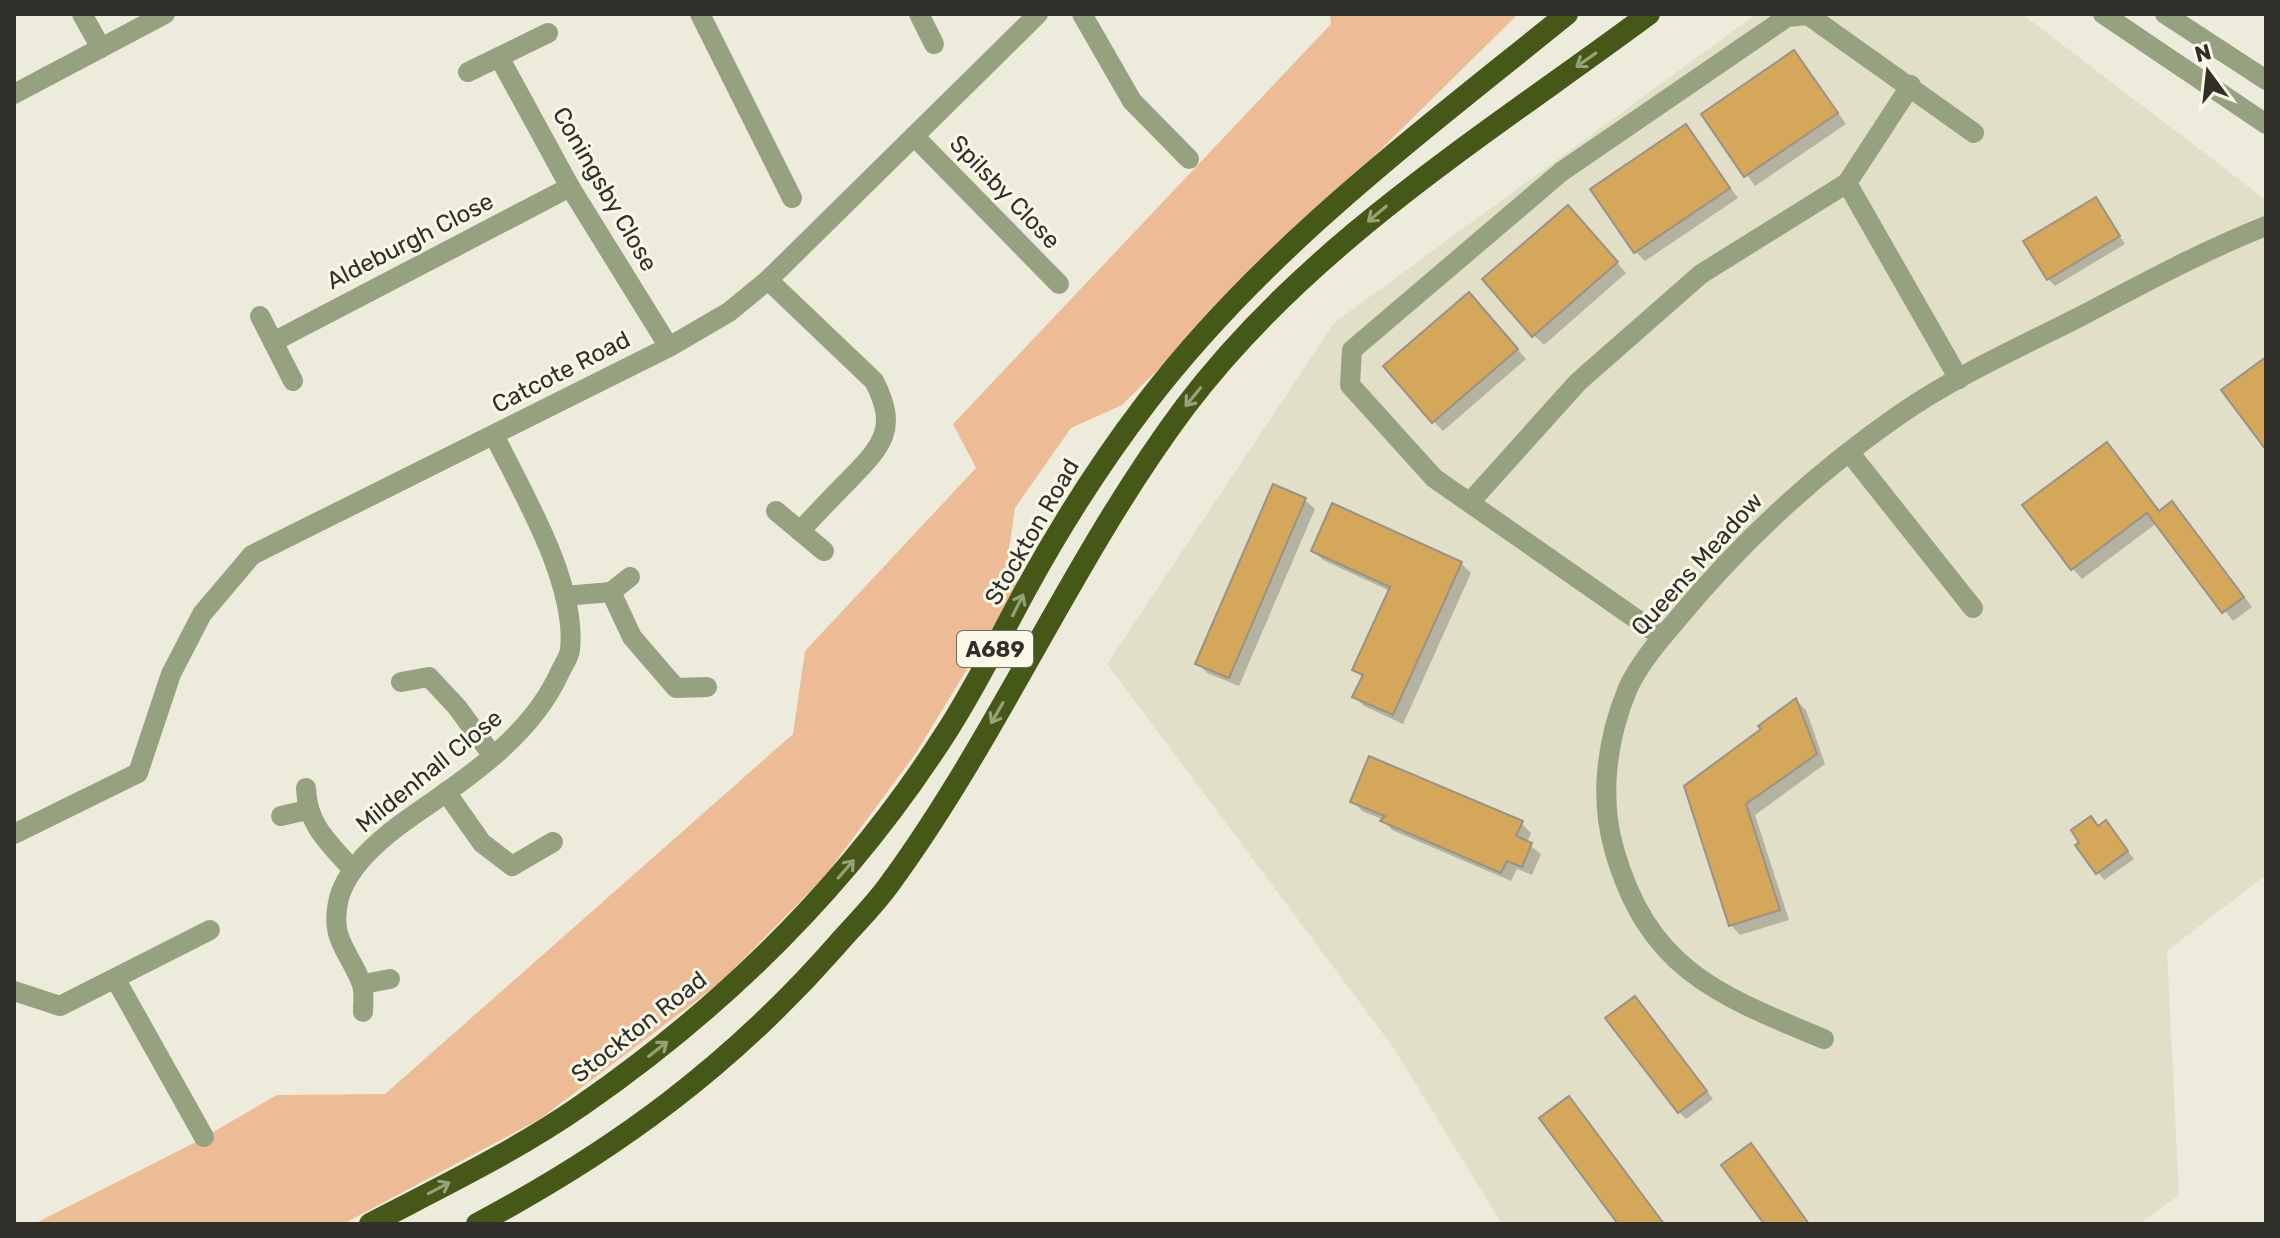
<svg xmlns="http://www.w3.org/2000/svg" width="2280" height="1238" font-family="Rubik,sans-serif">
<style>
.built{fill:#e2dfc8}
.green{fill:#edbc97}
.shadow{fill:#0003}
.building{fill:#d4a75a;stroke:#9b9285;stroke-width:2}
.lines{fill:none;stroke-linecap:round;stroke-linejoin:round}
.minor{stroke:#96a180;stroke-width:20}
.trunk{stroke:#465818;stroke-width:22}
.oneway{stroke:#97a076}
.labels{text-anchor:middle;stroke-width:6;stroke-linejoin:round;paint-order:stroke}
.shield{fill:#faf8e8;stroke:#6d6b62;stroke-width:2}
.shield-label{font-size:22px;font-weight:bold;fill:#302f29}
.street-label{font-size:24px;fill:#302f29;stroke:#faf8e8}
</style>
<rect width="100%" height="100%" fill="#edebdb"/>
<!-- built -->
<path class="built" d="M1756 14H2022L2266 200V875L2167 951 2179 1195 2139 1224H1502L1393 1047 1107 664 1334 323Z"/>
<!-- green -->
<path class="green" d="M1330 14H1518L1122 405 1071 428 1015 508 1008 556 1019 584 916 753 825 876 721 982 540 1119 343 1224H34L194 1143 277 1095 385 1094 793 734 805 651 976 468 953 424 1331 24Z"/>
<!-- shadow -->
<g class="shadow">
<path d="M1794 52 1846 124 1755 186 1703 114Z"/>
<path d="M1686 126 1738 198 1645 261 1635 251Z"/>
<path d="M2095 199 2125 244 2055 286 2048 279Z"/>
<path d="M1578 217 1626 273 1544 345 1534 335Z"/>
<path d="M1478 304 1526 359 1443 431 1433 421Z"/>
<path d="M2107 445 2160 513 2181 514 2252 607 2233 621 2157 523 2082 579 2073 569 2025 506Z"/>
<path d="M1305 500 1315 509 1239 686 1207 673 1198 663Z"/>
<path d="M1313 551 1461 563 1471 573 1403 724 1364 706 1355 697 1363 678 1355 670 1390 591 1323 560Z"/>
<path d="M1796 700 1806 710 1825 764 1755 815 1789 920 1740 935 1731 925 1686 786 1764 730Z"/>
<path d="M1353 801 1521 823 1531 833 1527 843 1541 854 1532 875 1517 869 1511 881 1392 830 1384 820 1362 811Z"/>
<path d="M2106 823 2134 859 2104 880 2078 846Z"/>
<path d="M1642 1005 1713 1099 1686 1119 1679 1112Z"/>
<path d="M1569 1098 1578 1108 1665 1224H1621Z"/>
<path d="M1751 1146 1760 1155 1810 1224H1766Z"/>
</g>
<!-- building -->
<g class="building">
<path d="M1794 50 1838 113 1744 177 1701 114Z"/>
<path d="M1686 124 1730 188 1634 253 1590 189Z"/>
<path d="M2096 197 2120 236 2047 280 2023 241Z"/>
<path d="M1568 205 1618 262 1532 337 1482 279Z"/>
<path d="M1469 292 1518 349 1432 423 1383 366Z"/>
<path d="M2266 357V450L2221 390Z"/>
<path d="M2107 442 2159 511 2172 501 2244 597 2222 613 2147 513 2071 570 2022 505Z"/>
<path d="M1273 484 1306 498 1229 678 1195 664Z"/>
<path d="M1332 503 1462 562 1393 715 1352 697 1363 675 1352 670 1390 587 1311 551Z"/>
<path d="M1796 698 1817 754 1746 804 1780 910 1729 926 1684 786 1761 729 1758 726Z"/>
<path d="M1369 756 1523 821 1516 836 1532 843 1522 867 1507 861 1501 873 1380 821 1385 816 1350 802Z"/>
<path d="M2091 816 2098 826 2106 820 2128 851 2096 874 2075 845 2079 843 2071 830Z"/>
<path d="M1635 996 1707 1091 1678 1113 1605 1018Z"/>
<path d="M1569 1096 1664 1224H1618L1539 1118Z"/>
<path d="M1751 1143 1809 1224H1764L1721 1165Z"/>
</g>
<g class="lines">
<!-- minor -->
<g class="minor">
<path d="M82 14 101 48"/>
<path d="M700 14 792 198"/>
<path d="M919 14 934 44"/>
<path d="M1082 14 1132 101 1189 159"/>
<path d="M2103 14 2266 124"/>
<path d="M2165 14 2266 80"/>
<path d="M499 57 570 187 669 347"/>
<path d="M468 72 548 33"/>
<path d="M14 94 165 14"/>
<path d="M914 136 1059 284"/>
<path d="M1847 183 1959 379"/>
<path d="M768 280 874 381C899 429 882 446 849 480 832 497 816 514 800 531"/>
<path d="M260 316 293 381"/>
<path d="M273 342 570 187"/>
<path d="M1849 452 1973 608"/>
<path d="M1471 501 1578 382 1701 274 1847 183 1911 85"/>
<path d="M776 511 824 551"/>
<path d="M611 592 630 577"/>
<path d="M565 596 611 592 632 637 676 688 707 687"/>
<path d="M1662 637 1434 478 1350 385 1352 350 1561 172 1787 17 1808 15 1974 133"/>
<path d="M401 682 429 677 457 707 493 756"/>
<path d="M306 788C307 825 329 843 353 870"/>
<path d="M446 792 482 843 512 866 553 842"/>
<path d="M281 816 307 810"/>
<path d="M14 834 138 773 171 674 202 614 252 555 669 347 729 312 768 280 1038 14"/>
<path d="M116 980 204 1137"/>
<path d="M363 984 390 979"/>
<path d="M14 991 60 1006 210 930"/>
<path d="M363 1012C363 1003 365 991 361 982 348 949 329 939 339 898 349 863 386 834 415 814 470 776 532 735 560 672 563 666 569 657 570 650 577 583 523 494 494 435"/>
<path d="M1824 1039C1717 995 1648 969 1614 849 1599 796 1607 738 1628 688 1640 662 1662 637 1680 616 1744 539 1817 472 1899 415 1958 374 2025 345 2089 312 2146 282 2205 250 2266 226"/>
</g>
<!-- trunk -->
<g class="trunk">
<path d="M370 1224C441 1187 516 1151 582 1105 728 1004 854 878 949 728 977 684 1000 637 1025 591 1061 525 1101 462 1147 402 1264 249 1419 134 1567 14"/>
<path d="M477 1224C616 1150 730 1066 835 947 853 926 875 905 891 882 1001 731 1073 557 1185 407 1309 243 1486 135 1649 14"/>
</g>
</g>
<!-- one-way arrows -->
<defs><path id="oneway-shaft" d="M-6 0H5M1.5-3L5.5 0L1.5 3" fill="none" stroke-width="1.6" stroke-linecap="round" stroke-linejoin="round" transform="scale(2)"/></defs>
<g class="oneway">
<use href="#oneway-shaft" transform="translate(1586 60) rotate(145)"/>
<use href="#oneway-shaft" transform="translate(1377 214) rotate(140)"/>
<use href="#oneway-shaft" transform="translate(1193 397) rotate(129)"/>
<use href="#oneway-shaft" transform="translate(1018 605) rotate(-63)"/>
<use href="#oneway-shaft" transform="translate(997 713) rotate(120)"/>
<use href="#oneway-shaft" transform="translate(846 869) rotate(-49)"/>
<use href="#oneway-shaft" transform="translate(658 1049) rotate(-38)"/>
<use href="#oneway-shaft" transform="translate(439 1188) rotate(-28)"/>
</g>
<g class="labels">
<!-- shield labels -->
<rect class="shield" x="957" y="631" width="76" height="36" rx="6"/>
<g class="shield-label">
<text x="995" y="657">A689</text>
</g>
<!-- street labels -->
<g class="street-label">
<text transform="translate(605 189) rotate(60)" y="8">Coningsby Close</text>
<text transform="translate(1005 192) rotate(46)" y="8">Spilsby Close</text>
<text transform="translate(410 241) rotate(-27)" y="8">Aldeburgh Close</text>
<text transform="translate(561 372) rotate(-27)" y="8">Catcote Road</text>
<text transform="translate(1032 532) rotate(-60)" y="8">Stockton Road</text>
<text transform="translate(1697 564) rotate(-48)" y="8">Queens Meadow</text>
<text transform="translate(429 771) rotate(-39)" y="8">Mildenhall Close</text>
<text transform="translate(639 1027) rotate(-38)" y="8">Stockton Road</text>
</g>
</g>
<!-- border -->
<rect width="2280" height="1238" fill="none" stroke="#302f29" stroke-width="32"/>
<!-- north arrow -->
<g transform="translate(2208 72) rotate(345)" stroke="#faf8e8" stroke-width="6" paint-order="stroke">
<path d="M0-6L14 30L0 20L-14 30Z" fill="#302f29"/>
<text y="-12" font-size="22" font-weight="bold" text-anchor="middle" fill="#302f29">N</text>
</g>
</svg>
